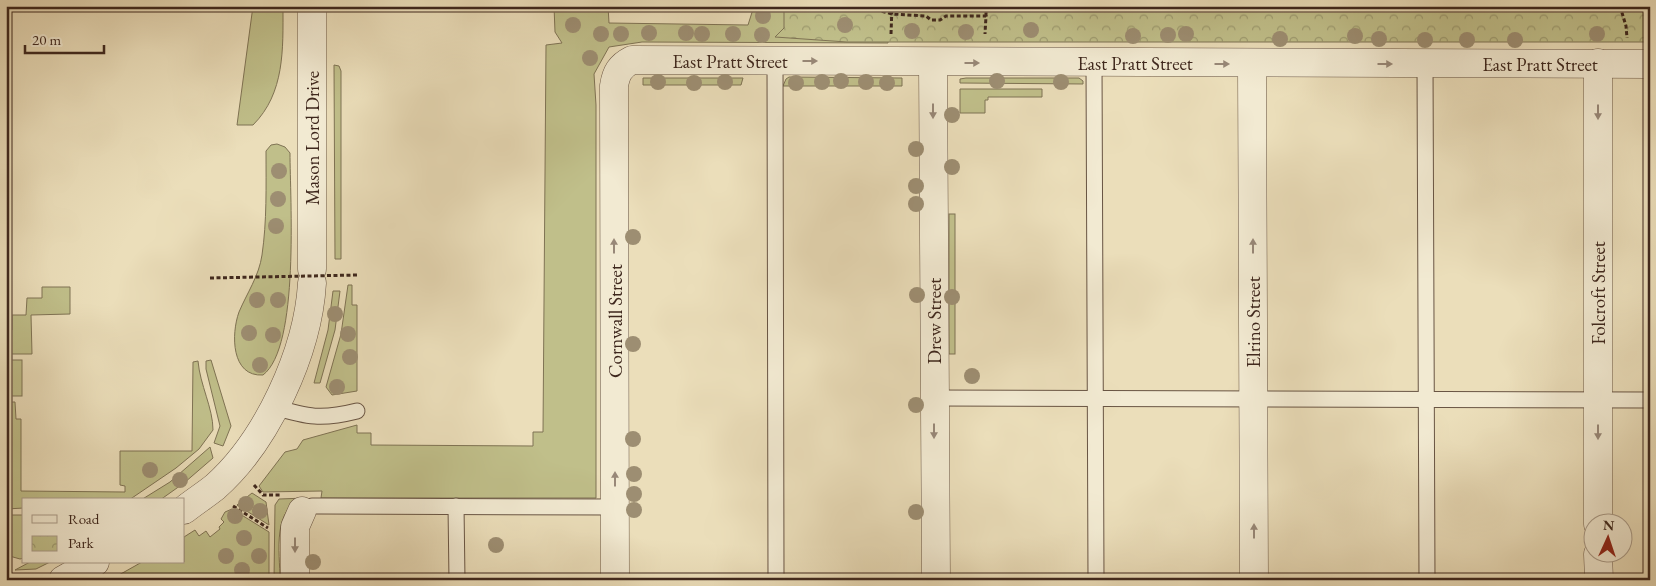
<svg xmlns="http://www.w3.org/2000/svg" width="1656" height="586" font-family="'EB Garamond',serif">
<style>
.grass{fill:#c0bf8a;stroke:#7f7354}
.park{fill:url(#park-crowns);stroke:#7f7354}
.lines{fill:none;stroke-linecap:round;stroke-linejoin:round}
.lane-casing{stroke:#695544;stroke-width:17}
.street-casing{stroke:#695544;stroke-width:29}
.path{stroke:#3e271d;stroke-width:3;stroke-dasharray:4 2.5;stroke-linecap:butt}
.lane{stroke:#f2ead2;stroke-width:15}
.street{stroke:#f2ead2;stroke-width:28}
.path-bridge{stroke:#3e271d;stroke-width:3;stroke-dasharray:4 2.5;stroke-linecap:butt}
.tree{fill:#9d8e72}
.oneway{fill:#988878}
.labels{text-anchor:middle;stroke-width:4;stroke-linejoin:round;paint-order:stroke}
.street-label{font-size:19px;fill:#3e271d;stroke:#f2ead2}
</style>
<defs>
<pattern id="park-crowns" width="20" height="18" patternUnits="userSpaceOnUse" patternTransform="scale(1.25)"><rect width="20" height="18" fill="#c0bf8a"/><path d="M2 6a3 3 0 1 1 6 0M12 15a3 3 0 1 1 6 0" fill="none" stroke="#9d9b70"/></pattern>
</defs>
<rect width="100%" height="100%" fill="#ebdeba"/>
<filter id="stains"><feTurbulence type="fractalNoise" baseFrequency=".004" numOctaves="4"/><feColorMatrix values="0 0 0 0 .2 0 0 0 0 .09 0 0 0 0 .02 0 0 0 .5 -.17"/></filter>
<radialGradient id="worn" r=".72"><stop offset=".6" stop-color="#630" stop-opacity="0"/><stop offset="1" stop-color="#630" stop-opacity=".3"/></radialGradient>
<!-- grass -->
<g class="grass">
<path d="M253 6H283C283 49 285 93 253 125H237Z"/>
<path d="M554 6H608L609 23 748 25 754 6H855L888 24V43L642 42 609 47 594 74 596 105V498H321L322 491 263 492 259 486 285 452 297 449 303 440 357 425V433H371V445L533 446V432H543L546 45 562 43 555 32Z"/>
<path d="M334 65 339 66 341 71V259H335Z"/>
<path d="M789 77 902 78V86H783L786 79Z"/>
<path d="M643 78H743L741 85H643Z"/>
<path d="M966 78H1079L1083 81V84L960 83V79Z"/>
<path d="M960 89H1042V97H988V100H985V113H960Z"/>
<path d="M277 144 285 147 290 153C290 198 300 347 263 375 231 377 231 334 239 312 247 293 259 276 262 255 267 221 266 186 266 151L271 145Z"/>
<rect x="949" y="214" width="6" height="140"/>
<path d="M348 285H352V305H357V391L332 395 326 387 341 334Z"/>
<path d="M42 287H70V314L31 315 32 354H6V330H12V315H26L27 298H42Z"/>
<path d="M333 291H340L335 330 320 383H314L328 330Z"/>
<rect x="6" y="360" width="16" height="36"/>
<path d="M211 360 231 426 223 446 214 443 220 426 206 369V361Z"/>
<path d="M198 361C200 385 213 408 213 430L199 449 176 468 129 500H24V508L6 509V402H15L16 419H21V491L125 492V486L120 485V451H192L193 362Z"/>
<path d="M210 447 213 458 184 483 160 500H141L170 482Z"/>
<path d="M252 493 266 502 269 525 237 505Z"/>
<path d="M306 498C271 507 280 552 280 580H274L275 505 279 499Z"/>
<path d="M232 509 269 532V580H110L142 562H184V537L195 530 199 536 206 531 210 537 220 529 219 527 224 522 221 519 225 512Z"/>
<path d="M6 515H24V558L20 559 6 555Z"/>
<path d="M30 562H50L36 569 15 570Z"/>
</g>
<!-- park -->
<path class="park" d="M784 6H1650V42H847L775 37 784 28Z"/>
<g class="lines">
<defs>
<g id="lane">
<path d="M775 61 776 580"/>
<path d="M1094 63 1096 580"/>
<path d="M1425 64 1427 580"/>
<path d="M934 398 1650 400"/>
<path d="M274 407C308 417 321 420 357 411"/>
<path d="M456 506 457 580"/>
<path d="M302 511 312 506H321L615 507"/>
</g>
<g id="street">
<path d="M312 6V269"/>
<path d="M933 62 936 580"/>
<path d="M1598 63V524"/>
<path d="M1252 64 1254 580"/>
<path d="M184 510C194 502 205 495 215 487 267 441 308 352 312 283"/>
<path d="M1598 554 1599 580"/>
<path d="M63 580 95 562"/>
<path d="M295 580V527L302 511"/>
<path d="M615 580 614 86C616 73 620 66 632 60L1650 64"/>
</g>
</defs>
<!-- lane casing -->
<use href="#lane" class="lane-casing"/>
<!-- street casing -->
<use href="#street" class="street-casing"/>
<!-- path -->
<g class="path">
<path d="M863 6 892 14 926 16 931 20H940L946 16H986L985 34"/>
<path d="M1620 6 1626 26 1627 38"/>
<path d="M986 16V6"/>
<path d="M891 34 892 6"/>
<path d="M254 485 263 495H280"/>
<path d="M233 506 268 528"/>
</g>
<!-- lane -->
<use href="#lane" class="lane"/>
<!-- street -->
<use href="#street" class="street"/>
<!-- path-bridge -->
<path class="path-bridge" d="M210 278 357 275"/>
</g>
<!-- trees -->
<g class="tree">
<circle cx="763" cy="16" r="8"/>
<circle cx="573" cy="25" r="8"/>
<circle cx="845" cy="25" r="8"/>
<circle cx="1031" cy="30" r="8"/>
<circle cx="912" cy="31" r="8"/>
<circle cx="966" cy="32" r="8"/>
<circle cx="649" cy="33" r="8"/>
<circle cx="686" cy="33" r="8"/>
<circle cx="601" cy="34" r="8"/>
<circle cx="621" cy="34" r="8"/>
<circle cx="702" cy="34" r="8"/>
<circle cx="733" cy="34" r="8"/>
<circle cx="1186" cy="34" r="8"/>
<circle cx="1597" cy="34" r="8"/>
<circle cx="762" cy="35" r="8"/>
<circle cx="1168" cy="35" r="8"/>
<circle cx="1133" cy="36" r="8"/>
<circle cx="1355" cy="36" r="8"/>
<circle cx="1280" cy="39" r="8"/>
<circle cx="1379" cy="39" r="8"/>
<circle cx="1425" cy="40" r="8"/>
<circle cx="1467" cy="40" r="8"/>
<circle cx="1515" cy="40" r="8"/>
<circle cx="590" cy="58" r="8"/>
<circle cx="841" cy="81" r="8"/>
<circle cx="997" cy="81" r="8"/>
<circle cx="658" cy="82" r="8"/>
<circle cx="725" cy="82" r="8"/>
<circle cx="822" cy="82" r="8"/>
<circle cx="866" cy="82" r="8"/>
<circle cx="1061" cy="82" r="8"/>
<circle cx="694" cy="83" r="8"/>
<circle cx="796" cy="83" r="8"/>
<circle cx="887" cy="83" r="8"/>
<circle cx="952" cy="115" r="8"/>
<circle cx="916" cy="149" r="8"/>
<circle cx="952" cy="167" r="8"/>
<circle cx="279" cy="171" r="8"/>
<circle cx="916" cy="186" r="8"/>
<circle cx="278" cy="199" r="8"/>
<circle cx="916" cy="204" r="8"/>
<circle cx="276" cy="226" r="8"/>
<circle cx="633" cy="237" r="8"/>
<circle cx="917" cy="295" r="8"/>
<circle cx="952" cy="297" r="8"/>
<circle cx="257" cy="300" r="8"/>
<circle cx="278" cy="300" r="8"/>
<circle cx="335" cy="314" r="8"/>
<circle cx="249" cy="333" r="8"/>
<circle cx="348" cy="334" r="8"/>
<circle cx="273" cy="335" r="8"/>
<circle cx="633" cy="344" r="8"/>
<circle cx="350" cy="357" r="8"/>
<circle cx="260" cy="365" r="8"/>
<circle cx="972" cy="376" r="8"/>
<circle cx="337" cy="387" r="8"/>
<circle cx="916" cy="405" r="8"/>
<circle cx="633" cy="439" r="8"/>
<circle cx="150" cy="470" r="8"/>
<circle cx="634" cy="474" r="8"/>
<circle cx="180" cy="480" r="8"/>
<circle cx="634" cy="494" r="8"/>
<circle cx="246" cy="504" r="8"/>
<circle cx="634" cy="510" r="8"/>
<circle cx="260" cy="511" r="8"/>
<circle cx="916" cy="512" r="8"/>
<circle cx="235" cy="516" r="8"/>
<circle cx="244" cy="538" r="8"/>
<circle cx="496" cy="545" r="8"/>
<circle cx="226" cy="556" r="8"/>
<circle cx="259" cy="556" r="8"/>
<circle cx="313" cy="562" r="8"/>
<circle cx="242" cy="570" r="8"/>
</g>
<!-- one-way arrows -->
<defs><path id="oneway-solid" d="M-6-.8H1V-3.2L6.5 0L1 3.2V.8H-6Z" transform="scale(1.25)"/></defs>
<g class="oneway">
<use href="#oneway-solid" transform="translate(810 61)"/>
<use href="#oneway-solid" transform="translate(972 63)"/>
<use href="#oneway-solid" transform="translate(1222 64)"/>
<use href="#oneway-solid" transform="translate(1385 64)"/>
<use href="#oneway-solid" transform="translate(933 111) rotate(90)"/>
<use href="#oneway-solid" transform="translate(1598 112) rotate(90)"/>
<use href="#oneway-solid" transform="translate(614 246) rotate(-90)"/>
<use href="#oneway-solid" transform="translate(1253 246) rotate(-90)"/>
<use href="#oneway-solid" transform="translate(934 431) rotate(90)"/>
<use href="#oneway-solid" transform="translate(1598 432) rotate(90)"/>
<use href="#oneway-solid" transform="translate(615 479) rotate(-90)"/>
<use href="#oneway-solid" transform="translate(1254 531) rotate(-90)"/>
<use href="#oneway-solid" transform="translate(295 545) rotate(90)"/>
</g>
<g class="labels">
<!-- street labels -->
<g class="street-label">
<text x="730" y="68">East Pratt Street</text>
<text x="1135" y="70">East Pratt Street</text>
<text x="1540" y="71">East Pratt Street</text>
<text transform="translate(312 138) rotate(-90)" y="7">Mason Lord Drive</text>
<text transform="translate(1598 293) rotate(-90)" y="7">Folcroft Street</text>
<text transform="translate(615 321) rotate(-90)" y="7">Cornwall Street</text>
<text transform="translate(934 321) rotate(-90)" y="7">Drew Street</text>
<text transform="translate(1253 322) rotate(-90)" y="7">Elrino Street</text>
</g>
</g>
<!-- margin -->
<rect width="1656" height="586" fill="none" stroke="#ebdeba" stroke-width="25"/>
<rect x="8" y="8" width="1641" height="571" fill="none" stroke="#3e271d" stroke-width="2.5"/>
<rect x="12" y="12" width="1631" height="561" fill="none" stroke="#3e271d"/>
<!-- legend -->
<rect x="22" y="498" width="162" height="65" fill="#f2ead2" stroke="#aa9c8a"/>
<rect x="32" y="515" width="25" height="8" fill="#f2ead2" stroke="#aa9c8a"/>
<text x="68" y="524" font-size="15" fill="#3e271d">Road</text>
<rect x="32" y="536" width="25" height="15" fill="url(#park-crowns)" stroke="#aa9c8a"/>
<text x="68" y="548" font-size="15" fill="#3e271d">Park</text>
<!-- north arrow -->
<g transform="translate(1608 538) rotate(3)"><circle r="24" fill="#f2ead2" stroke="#aa9c8a"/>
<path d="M0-4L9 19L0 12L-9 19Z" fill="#8f2418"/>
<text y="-8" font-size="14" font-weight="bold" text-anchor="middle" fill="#3e271d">N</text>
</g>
<!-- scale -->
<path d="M25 45v8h79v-8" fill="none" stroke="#3e271d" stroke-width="2.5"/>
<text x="32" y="45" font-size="15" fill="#3e271d" stroke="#f2ead2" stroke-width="4" paint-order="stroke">20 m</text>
<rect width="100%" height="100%" filter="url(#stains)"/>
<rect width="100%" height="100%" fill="url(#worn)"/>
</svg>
